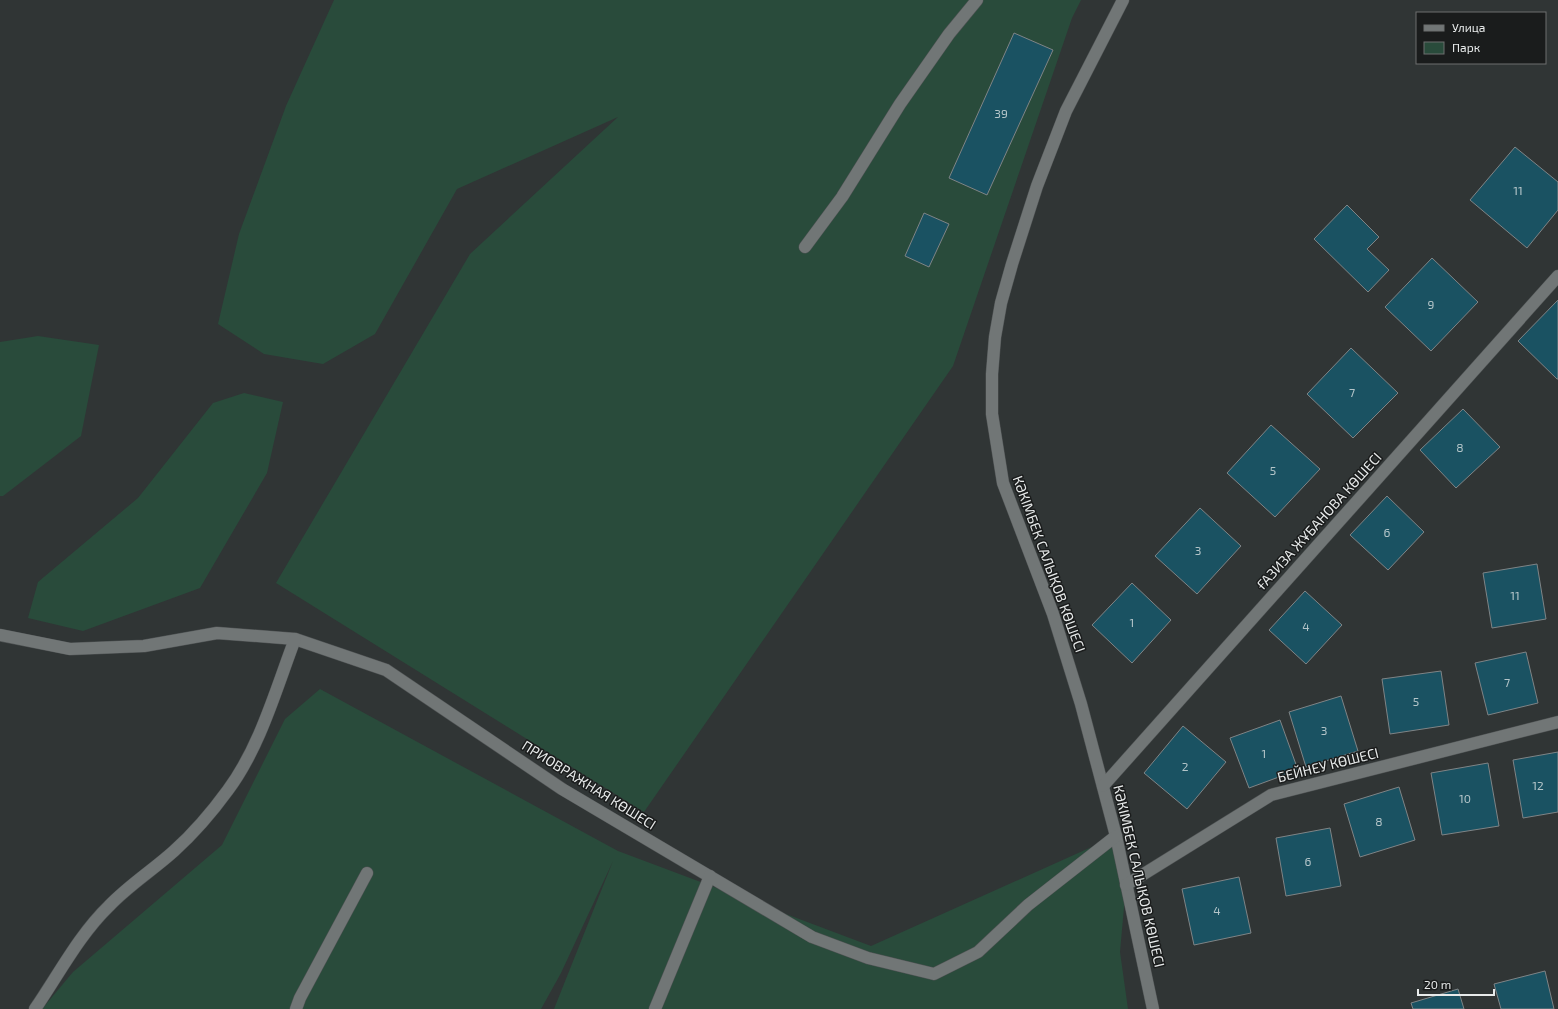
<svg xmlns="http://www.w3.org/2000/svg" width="1558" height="1009" font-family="'Exo 2',sans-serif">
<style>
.green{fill:#294b3b}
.building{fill:#1a5262;stroke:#7f8486}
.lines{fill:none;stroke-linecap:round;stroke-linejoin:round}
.minor-casing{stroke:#4e5253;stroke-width:13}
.minor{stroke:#717676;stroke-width:12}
.labels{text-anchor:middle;stroke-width:3;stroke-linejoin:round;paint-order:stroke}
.number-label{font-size:12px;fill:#b4c5c9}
.street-label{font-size:14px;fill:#e8ebeb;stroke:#1a1c1c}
</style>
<rect width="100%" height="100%" fill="#303535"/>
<!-- green -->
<g class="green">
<path d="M334 0H1081L1072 18 953 366 644 812 276 583 470 254 618 117 457 189 375 334 323 364 264 354 218 324 239 234 286 106Z"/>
<path d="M38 336 99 345 81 436 3 496H0V342Z"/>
<path d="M244 393 283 402 267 473 200 588 83 631 28 618 38 582 138 498 213 403Z"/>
<path d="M320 689 618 851 871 946 1116 836 1126 885 1120 952 1128 1009H554L613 861 561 973 541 1009H42L73 972 222 845 285 719Z"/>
</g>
<!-- building -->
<g class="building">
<path d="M1014 33 1053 50 987 195 949 178Z"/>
<path d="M1515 147 1558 182V210L1527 248 1470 200Z"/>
<path d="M1347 205 1379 237 1367 249 1389 270 1368 292 1314 239Z"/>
<path d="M924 213 949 224 929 267 905 256Z"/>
<path d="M1432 258 1478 302 1431 351 1385 307Z"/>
<path d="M1558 300V379H1557L1518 341Z"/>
<path d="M1351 348 1398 393 1353 438 1307 394Z"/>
<path d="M1463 409 1500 447 1456 488 1420 450Z"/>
<path d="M1271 425 1320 469 1275 517 1227 473Z"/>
<path d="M1387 496 1424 532 1388 570 1350 535Z"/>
<path d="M1200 508 1241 546 1197 594 1155 556Z"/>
<path d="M1537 564 1546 619 1492 628 1483 573Z"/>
<path d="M1132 583 1171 620 1132 663 1092 625Z"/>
<path d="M1305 591 1342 625 1306 664 1269 630Z"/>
<path d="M1526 652 1538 703 1488 715 1475 663Z"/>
<path d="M1441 671 1449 725 1390 734 1382 679Z"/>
<path d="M1341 696 1358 751 1306 767 1289 712Z"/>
<path d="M1280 720 1298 770 1249 788 1230 738Z"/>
<path d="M1183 726 1226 762 1187 809 1144 773Z"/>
<path d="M1558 752V812L1523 818 1513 760Z"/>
<path d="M1488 763 1499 826 1442 835 1431 773Z"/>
<path d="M1399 787 1415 840 1360 857 1344 804Z"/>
<path d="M1330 828 1341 886 1286 896 1276 838Z"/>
<path d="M1239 877 1251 933 1194 945 1182 889Z"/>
<path d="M1545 971 1554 1009H1501L1494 984Z"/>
<path d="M1458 989 1464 1009H1413L1411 1003Z"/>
</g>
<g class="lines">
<defs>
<g id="minor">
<path d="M1123 0 1066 111 1037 186 1012 264 1001 303 995 337 992 374V414L1003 483 1053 614 1081 704 1116 836 1153 1009"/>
<path d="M805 247 842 197 900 104 949 34 977 0"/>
<path d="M0 635 70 649 144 646 217 633 295 639 386 670 562 789 812 937 868 958 934 974 978 952 1028 905 1116 836"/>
<path d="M1103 786 1558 276"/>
<path d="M1126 885 1271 795 1558 722"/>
<path d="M35 1009C59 974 79 935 109 906 129 885 153 870 174 851 194 833 212 812 228 790 260 747 276 689 295 639"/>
<path d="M296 1009 300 998 367 873"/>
<path d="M655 1009 710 876"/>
</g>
</defs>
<!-- minor casing -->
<use href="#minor" class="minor-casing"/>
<!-- minor -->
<use href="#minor" class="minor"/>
</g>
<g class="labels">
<!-- number labels -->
<g class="number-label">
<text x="1001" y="118">39</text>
<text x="1518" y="195">11</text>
<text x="1431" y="309">9</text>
<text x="1352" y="397">7</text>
<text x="1460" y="452">8</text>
<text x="1273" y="475">5</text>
<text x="1387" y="537">6</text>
<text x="1198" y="555">3</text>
<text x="1515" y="600">11</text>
<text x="1132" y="627">1</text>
<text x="1306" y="631">4</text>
<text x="1507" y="687">7</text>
<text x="1416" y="706">5</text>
<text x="1324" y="735">3</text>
<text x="1264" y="758">1</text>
<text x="1185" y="771">2</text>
<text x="1538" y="790">12</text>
<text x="1465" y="803">10</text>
<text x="1379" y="826">8</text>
<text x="1308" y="866">6</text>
<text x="1217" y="915">4</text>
</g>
<!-- street labels -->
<g class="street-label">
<text transform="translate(1319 521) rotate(-48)" y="5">ҒАЗИЗА ЖҰБАНОВА КӨШЕСІ</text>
<text transform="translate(1049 564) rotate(70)" y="5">КӘКІМБЕК САЛЫҚОВ КӨШЕСІ</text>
<text transform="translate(1328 765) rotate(-14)" y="5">БЕЙНЕУ КӨШЕСІ</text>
<text transform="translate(589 785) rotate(32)" y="5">ПРИОВРАЖНАЯ КӨШЕСІ</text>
<text transform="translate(1139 876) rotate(77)" y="5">КӘКІМБЕК САЛЫҚОВ КӨШЕСІ</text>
</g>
</g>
<!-- legend -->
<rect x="1416" y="12" width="130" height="52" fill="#1a1c1c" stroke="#6c6f6f"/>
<rect x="1424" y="25" width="20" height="6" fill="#717676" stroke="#6c6f6f"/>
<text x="1452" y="32" font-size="12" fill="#e8ebeb">Улица</text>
<rect x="1424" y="42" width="20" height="12" fill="#294b3b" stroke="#6c6f6f"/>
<text x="1452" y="52" font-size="12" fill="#e8ebeb">Парк</text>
<!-- scale -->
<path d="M1418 989v6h76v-6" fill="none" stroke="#e8ebeb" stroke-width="2"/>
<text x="1424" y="989" font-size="12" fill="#e8ebeb" stroke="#1a1c1c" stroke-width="3" paint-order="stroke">20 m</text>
</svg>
